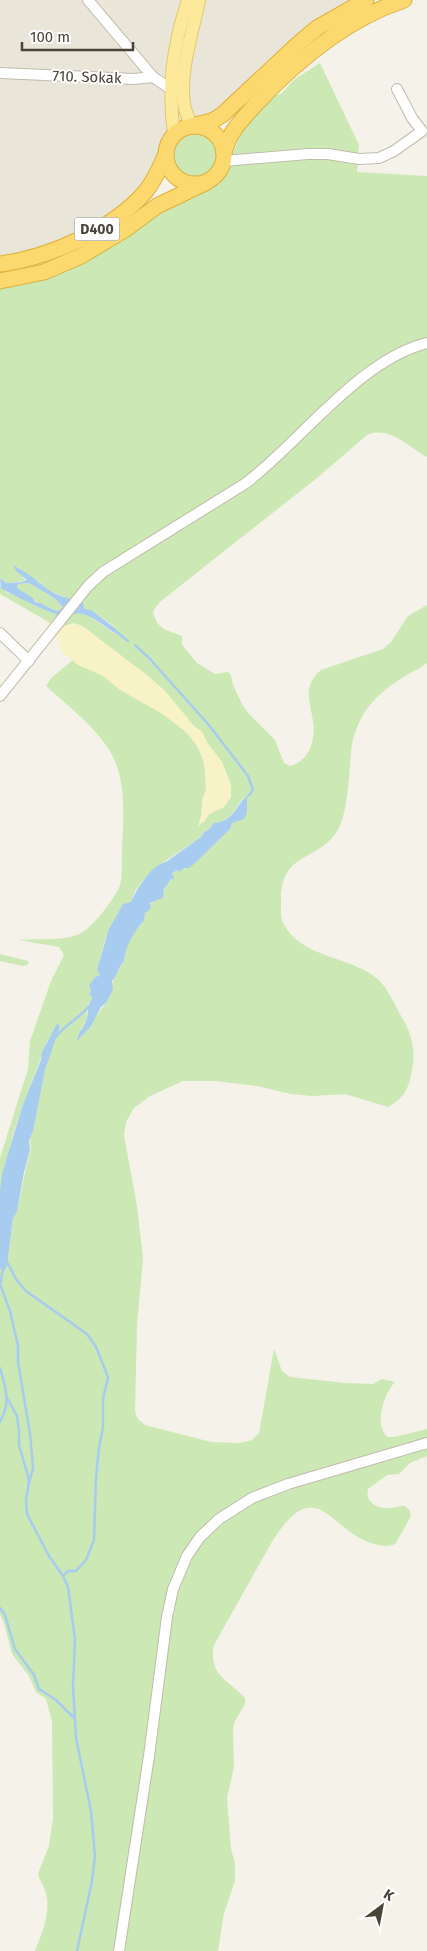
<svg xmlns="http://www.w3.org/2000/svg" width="427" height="1951" font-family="'Fira Sans',sans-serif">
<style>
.residential{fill:#e9e5d8}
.green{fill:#cce8b4;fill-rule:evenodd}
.sand{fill:#f8f2c7}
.water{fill:#a8ccf0;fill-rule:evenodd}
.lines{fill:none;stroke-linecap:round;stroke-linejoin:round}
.stream{stroke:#a8ccf0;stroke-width:2.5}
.minor-casing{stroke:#c0bbac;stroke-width:12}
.major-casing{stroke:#e3c96a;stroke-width:14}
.highway-casing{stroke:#ddaf3c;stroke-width:17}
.minor{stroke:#fff;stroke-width:10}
.major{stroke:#fde99b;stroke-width:12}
.highway{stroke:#fcd96e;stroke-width:15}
.labels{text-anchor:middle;stroke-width:4;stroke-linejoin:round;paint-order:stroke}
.shield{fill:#fff;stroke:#807c74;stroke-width:1}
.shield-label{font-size:14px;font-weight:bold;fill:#494438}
.street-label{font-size:15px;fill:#494438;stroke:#fff}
</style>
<rect width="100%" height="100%" fill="#f5f2ea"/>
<!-- residential -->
<path class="residential" d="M0 0H366L341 14 234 106 179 130 169 141 158 173 98 228 0 264Z"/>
<!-- green -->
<g class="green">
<path d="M320 63 359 145 357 172 427 176V457C409 447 388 425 367 435L317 478 161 601 155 608 153 612C158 631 168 630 182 636V644L186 650 197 663 215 674 228 672 231 675 233 685 243 706 249 714 275 740 284 763 290 766C310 761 316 739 313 721 310 701 302 686 321 670L383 649 391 642 408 616 427 605V663C422 667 416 670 410 673 379 692 360 708 352 744 349 767 349 810 338 830 318 863 280 850 281 902 281 910 280 918 284 925 303 958 348 956 375 977 386 985 393 1001 400 1014 410 1031 415 1044 413 1064 410 1084 407 1097 388 1107L345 1094 313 1096 291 1094 257 1086 215 1081H183L150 1096 134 1108 126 1122 124 1135 137 1206 143 1258 137 1326 135 1412 138 1419 145 1425 211 1442 239 1443 252 1440 259 1433 274 1349 282 1371 290 1377 346 1383 373 1384 382 1379 395 1382C384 1393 373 1426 388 1437H394L427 1429V1456L410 1463 399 1474 387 1475 368 1489C365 1499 373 1507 384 1508 391 1509 398 1506 405 1506L410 1511 411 1516 396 1543C391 1547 384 1546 378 1545 330 1535 319 1469 273 1540L214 1645C208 1675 228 1680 245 1698V1704L234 1723 233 1730 234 1767 227 1798 231 1849 235 1863V1881L224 1913 218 1951H35C42 1933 51 1913 46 1893 44 1886 40 1881 38 1874L49 1846 53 1818 52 1722 46 1699 36 1692 29 1676 12 1654 4 1623 0 1614V1269L4 1272 7 1265 13 1218C22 1203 23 1172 30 1153 32 1146 28 1142 32 1134L45 1070 59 1025 48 1040 23 1104 13 1135 0 1191V1158L28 1069 30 1041 51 981 64 955 59 947 19 940C39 938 66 942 83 932 94 925 116 897 120 885 123 875 121 862 122 851 123 816 128 779 108 748 92 724 67 705 46 686L51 678 73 660C82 668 93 670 103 676 110 680 115 686 121 690 127 694 135 697 142 701 166 714 195 732 203 760 206 769 207 782 206 790 205 802 198 810 203 823L209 814 224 807 229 799 231 785 222 762 208 744 202 732 194 726 164 690 143 672 111 649 87 629 74 623 65 626 52 624 0 594V585L7 593 20 596 36 606 44 608 55 614 76 612 89 616 115 634V627L91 610 84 609 82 603 68 599 46 589 41 583 30 577 18 567 16 569 26 581 6 583 0 578V287L82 263 107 250 158 212 217 182 225 172 241 134 258 111 276 95 281 94 295 79ZM250 793 247 798V811L244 818 233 822 220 839 195 862 179 872 177 870 171 873 173 877 172 880H170L159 899 150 904 145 913 144 921C134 930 125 947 124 961 120 965 115 973 113 980 112 985 113 992 110 996 101 1010 94 1022 80 1031L87 1019 88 1004 92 999V996L89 995C94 985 89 983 100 975L97 970 106 936 123 904 131 902 135 891 144 879 158 866 202 836 204 832 208 830 214 823C238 820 233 803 250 793Z"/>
<circle cx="196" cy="156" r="24"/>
<path d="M29 583 54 598 63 607 58 611C47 609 24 595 17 588L18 584Z"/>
<path d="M0 954 28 961 29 964 23 966 0 961Z"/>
</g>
<!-- sand -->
<path class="sand" d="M43 621C50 624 57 626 64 626 71 625 74 623 81 625L143 672 164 690 194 726 202 732 208 744 222 762 231 785V797L224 807 209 814 198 827 203 809 202 800 206 789 204 762 198 746 186 732 161 713 120 690 103 676 78 665 62 652 56 635Z"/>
<!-- water -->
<g class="water">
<path d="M13 565C25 571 36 580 46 588 56 596 71 599 83 603L84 609 91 610 115 628 116 634C108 629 95 618 86 615 75 611 70 616 60 615 53 615 6 592 1 588L0 578 6 583 22 582 27 580 17 572ZM29 583 54 598 63 607 58 611C49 609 43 603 35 602L33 598 17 588 18 584Z"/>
<path d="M250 793V795L247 798V812L244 819 232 823 230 829 194 864 189 868H185L179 872 177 870 172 873 174 879 170 880 166 887 164 888 163 898 150 903 151 908 145 913 144 921C135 929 125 948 124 961 118 967 118 974 112 981L113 990 106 1003 101 1007 91 1026 77 1041C78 1032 85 1026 87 1018 89 1011 87 1004 92 999V996L89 995 91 990 89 986 94 978 100 975 97 970 108 931 123 904 131 902C136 890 152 864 166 862L202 836 204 832 208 830 214 823C236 821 235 804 250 793Z"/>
<path d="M57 1024 60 1025 59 1029 45 1070 33 1131 29 1141 30 1150 24 1172 17 1212 13 1218 7 1265 4 1272 0 1269V1191L2 1174 23 1104 41 1060 42 1052Z"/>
</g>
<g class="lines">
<!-- stream -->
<g class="stream">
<path d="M113 629 128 641"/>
<path d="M135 645 150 659 208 724 242 768 248 776 253 790 249 795"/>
<path d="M55 1038C64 1025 80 1018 89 1006"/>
<path d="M6 1260 16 1279 26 1291 87 1334 96 1347 106 1372 108 1378 103 1398V1428L99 1447 96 1478 94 1540 86 1560 76 1571H68L63 1576 68 1587 75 1639 73 1686 76 1738 91 1811 95 1856 92 1881 77 1951"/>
<path d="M3 1269 0 1284 10 1311 18 1346V1362L30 1434 33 1468 29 1483"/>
<path d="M0 1368C6 1389 11 1402 0 1422"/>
<path d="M7 1398 17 1416 19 1431V1445L28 1476 29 1483 26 1499 27 1514 49 1556 63 1576"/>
<path d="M0 1608 5 1615 15 1649 34 1675 39 1689 56 1700 73 1717"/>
</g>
<defs>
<g id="minor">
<path d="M88 0 153 77"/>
<path d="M0 73 134 79 153 77 171 89"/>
<path d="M224 161 308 154H328L359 159 379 158 394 151 422 131 412 118 397 89"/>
<path d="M0 633 29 661"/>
<path d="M0 696 88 586 103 572 246 483C301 441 360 359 427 343"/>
<path d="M119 1951 149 1756 167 1617 173 1589 187 1556 200 1537 219 1519 252 1498 288 1484 427 1443"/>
</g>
<g id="major">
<path d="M191 126C189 119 185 111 184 104 179 71 193 32 199 0"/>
<path d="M174 135C170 104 170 72 177 42 179 28 184 14 188 0"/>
</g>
<g id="highway">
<circle cx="195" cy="155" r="29"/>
<path d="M191 126 212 121 222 115 298 44 317 28 366 0"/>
<path d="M224 152C226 147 228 140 231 135 237 124 247 114 255 105 296 61 346 19 404 0"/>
<path d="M0 264C49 258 114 229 146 191 155 180 160 167 166 154"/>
<path d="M0 281 44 272 81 256 126 229 157 206 207 182"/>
</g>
</defs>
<!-- minor casing -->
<use href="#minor" class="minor-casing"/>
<!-- major casing -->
<use href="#major" class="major-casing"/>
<!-- highway casing -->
<use href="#highway" class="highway-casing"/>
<!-- minor -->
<use href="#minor" class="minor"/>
<!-- major -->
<use href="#major" class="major"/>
<!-- highway -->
<use href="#highway" class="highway"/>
</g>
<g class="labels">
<!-- shield labels -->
<rect class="shield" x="74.5" y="217.5" width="45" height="23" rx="4"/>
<g class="shield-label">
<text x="97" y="234">D400</text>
</g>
<!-- street labels -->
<g class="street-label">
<text transform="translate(87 77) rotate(2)" y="5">710. Sokak</text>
</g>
</g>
<!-- north arrow -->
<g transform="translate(382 1906) rotate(32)" stroke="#ffffff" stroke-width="4" paint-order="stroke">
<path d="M0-4L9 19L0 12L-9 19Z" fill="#494438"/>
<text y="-8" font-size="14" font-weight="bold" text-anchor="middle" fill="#494438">K</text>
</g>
<!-- scale -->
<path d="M22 42v8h111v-8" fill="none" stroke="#494438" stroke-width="2.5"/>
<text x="30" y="42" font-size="15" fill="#494438" stroke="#ffffff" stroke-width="4" paint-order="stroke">100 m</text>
</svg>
